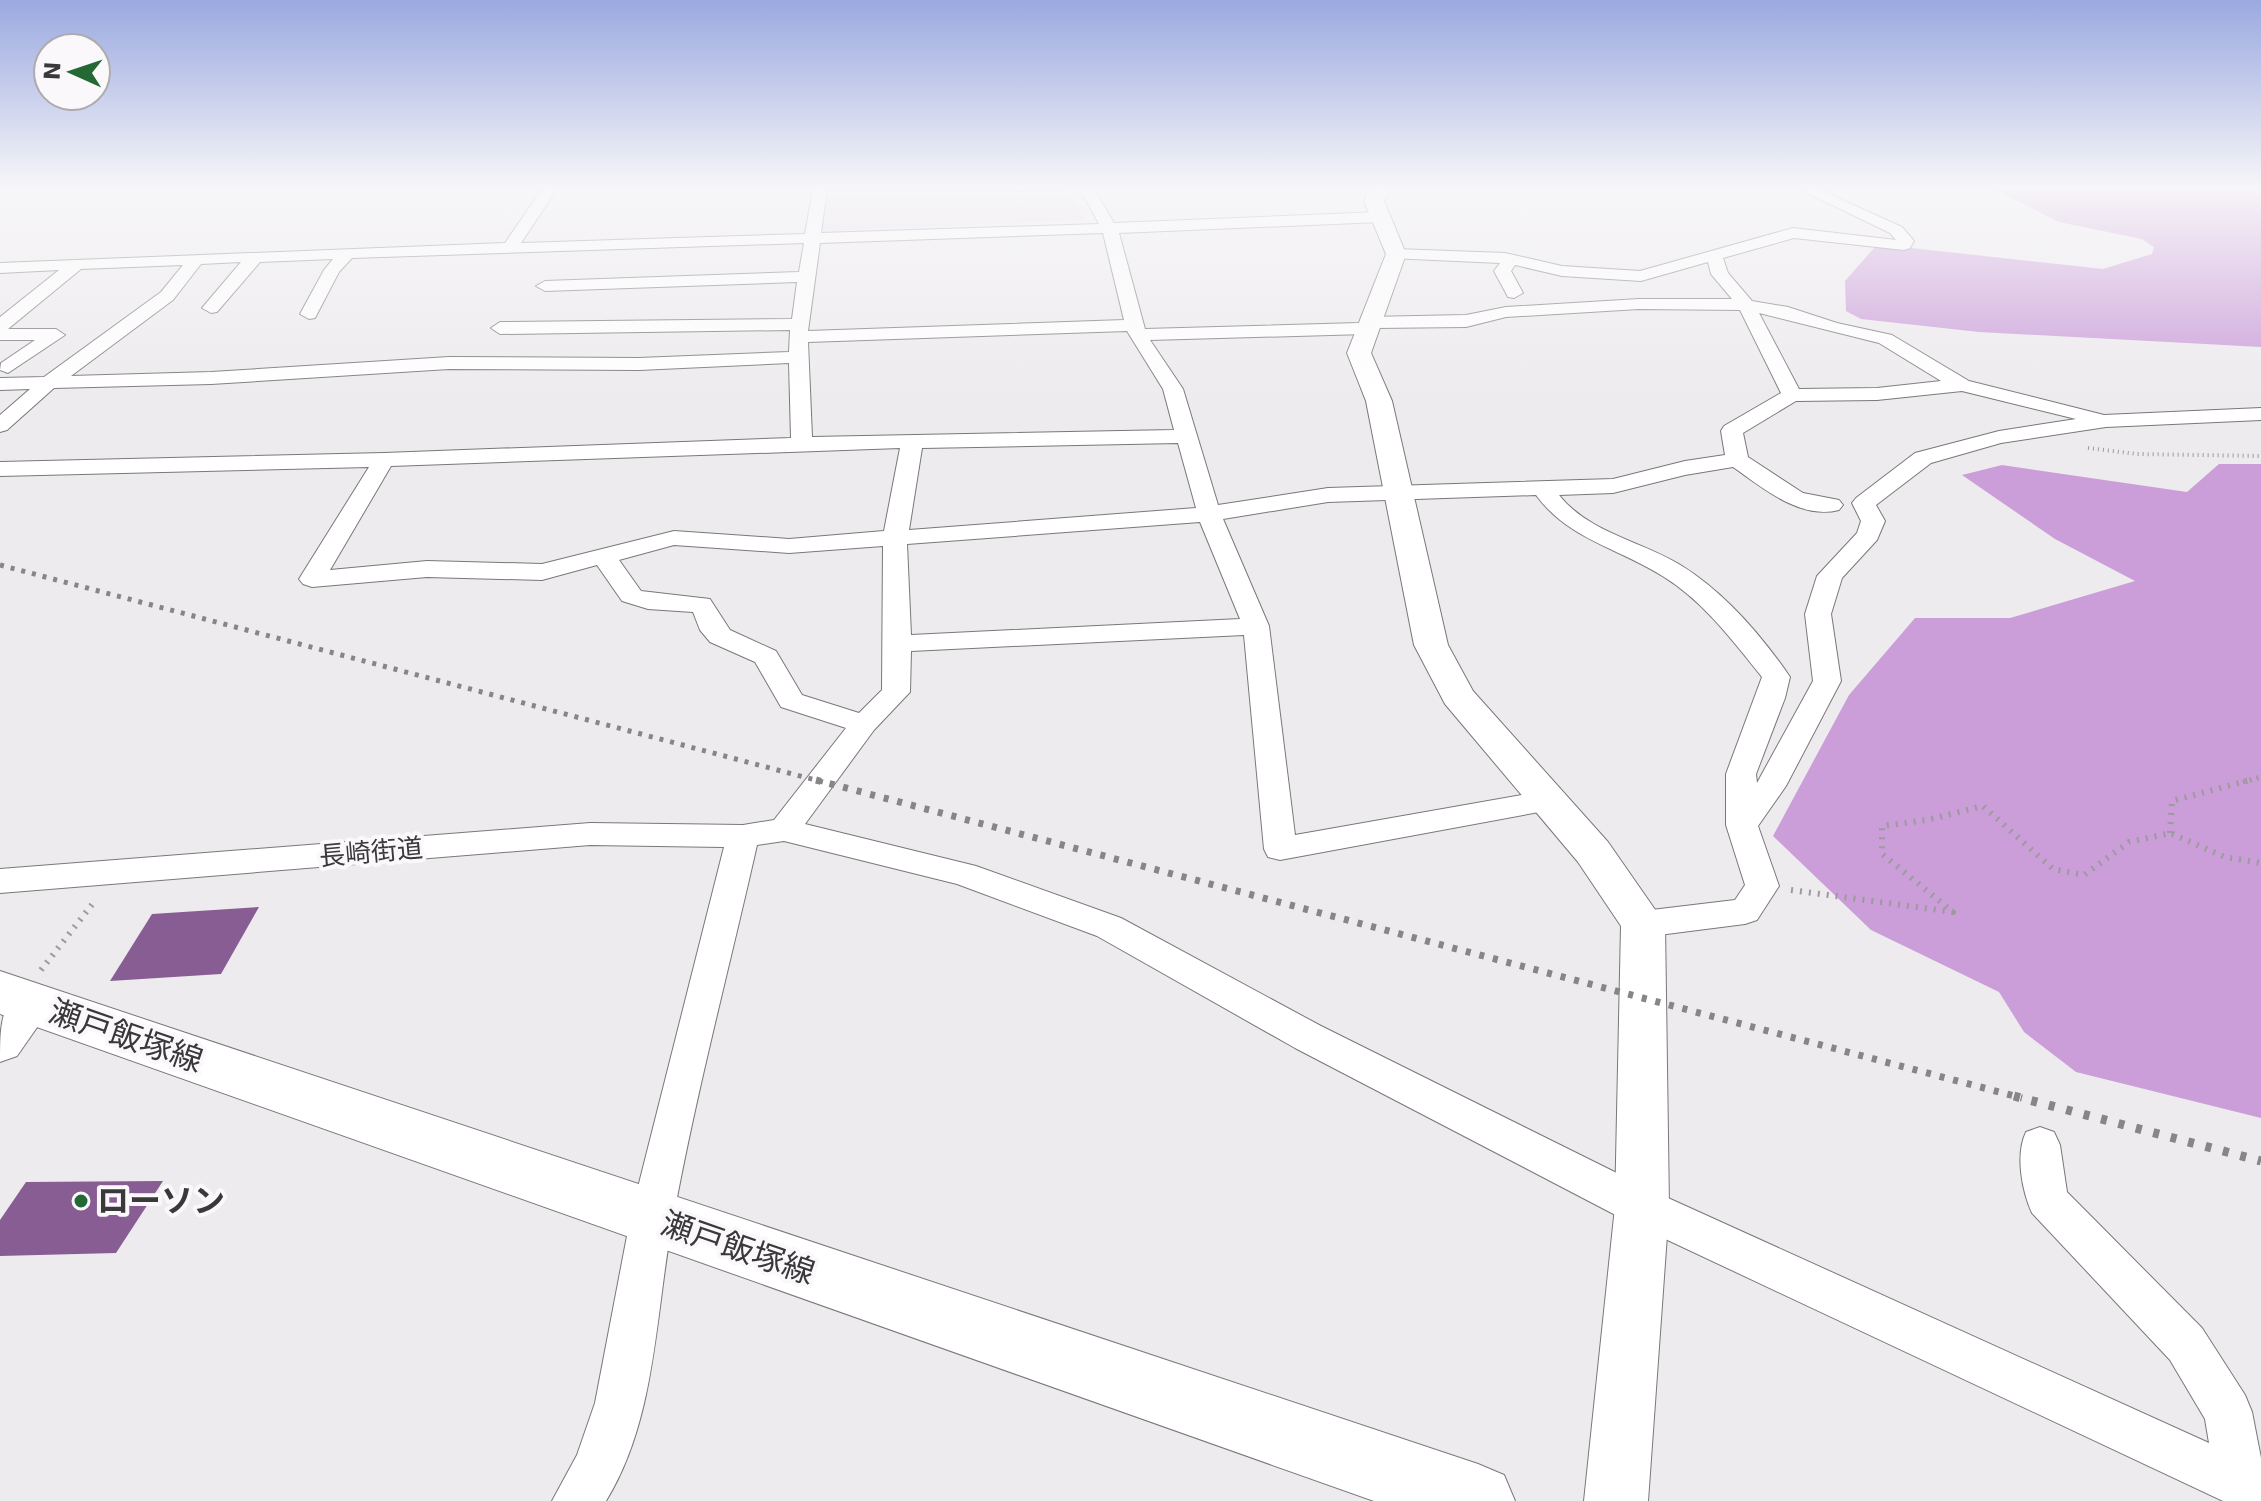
<svg xmlns="http://www.w3.org/2000/svg" width="2261" height="1501" font-family="'DejaVu Sans','Noto Sans JP',sans-serif">
<style>
.built{fill:#e5dde7}
.forest{fill:#cb9ed9}
.building{fill:#875d94}
.lines{fill:none;stroke-linecap:round;stroke-linejoin:round}
.minor-casing{stroke:#7a777b;stroke-width:2}
.tertiary-casing{stroke:#7a777b;stroke-width:2}
.secondary-casing{stroke:#7a777b;stroke-width:2}
.path-far2{stroke:#9c9a9d;stroke-width:4;stroke-dasharray:1 4;stroke-linecap:butt}
.path-far1{stroke:#9c9a9d;stroke-width:5;stroke-dasharray:2 5;stroke-linecap:butt}
.path{stroke:#9c9a9d;stroke-width:6;stroke-dasharray:2 7;stroke-linecap:butt}
.minor{fill:#fff;fill-rule:evenodd}
.tertiary{fill:#fff;fill-rule:evenodd}
.secondary{fill:#fff;fill-rule:evenodd}
.rail-far2{stroke:#878588;stroke-width:5;stroke-dasharray:4 7;stroke-linecap:butt}
.rail-far1{stroke:#878588;stroke-width:7;stroke-dasharray:5 9;stroke-linecap:butt}
.rail{stroke:#878588;stroke-width:9;stroke-dasharray:6 12;stroke-linecap:butt}
.poi-dot{fill:#246833;stroke:#fbf8fc;stroke-width:3}
.labels{text-anchor:middle;stroke-width:8;stroke-linejoin:round;paint-order:stroke}
.street-label{font-size:26px;fill:#3a383a;stroke:#fbf8fc}
.near-street-label{font-size:32px;fill:#3a383a;stroke:#fbf8fc}
.near-poi-label{font-size:32px;font-weight:bold;fill:#3a383a;stroke:#fbf8fc;text-anchor:start}
</style>
<rect width="100%" height="100%" fill="#eeebef"/>
<!-- built -->
<path class="built" d="M827 189H1070L1084 220 821 231Z"/>
<!-- forest -->
<g class="forest">
<path d="M1994 189H2261V347L1979 332 1861 319 1846 311 1845 281 1874 248 1893 246 2103 269 2152 254 2154 247 2142 239 2059 222Z"/>
<path d="M2219 464H2261V1118L2076 1072 2024 1032 1999 992 1871 930 1773 836 1849 695 1915 618H2010L2135 581 2055 539 1962 475 2002 465 2187 492Z"/>
</g>
<!-- building -->
<g class="building">
<path d="M259 907 221 974 110 981 152 914Z"/>
<path d="M163 1181 116 1253 0 1256V1220L26 1182Z"/>
</g>
<g class="lines">
<defs>
<path id="minor" d="M542 189H557L521 243 805 234 813 189H827L821 233 1099 224 1080 189H1094L1114 223 1381 212 1389 217 1381 222 1119 233 1145 329 1359 323 1368 317 1466 315 1506 307 1639 299H1732L1711 274 1708 262 1641 281 1562 276 1515 265 1511 271 1523 293 1514 298 1508 297 1494 271 1500 263 1390 258 1388 254 1390 250 1396 249 1505 253 1562 266 1640 271 1793 228 1896 240 1890 233 1799 189H1818L1902 227 1914 241 1910 248 1904 250 1794 238 1723 258 1728 273 1752 301 1788 307 1837 323 1892 335 1969 381 2104 415 2261 408V420L2106 427 2001 443 1931 463 1876 505 1885 521 1877 540 1842 578 1831 614 1841 681 1786 786 1758 826 1779 886 1757 920 1745 924 1643 937 1631 933 1626 924 1631 915 1643 911 1735 900 1745 885 1726 825V774L1762 677C1733 641 1704 602 1664 577 1619 548 1569 540 1536 495L1328 502 1223 519 1269 626 1295 835 1550 790 1561 794 1566 801 1561 808 1280 860 1268 857 1264 849 1244 635 911 651 910 692 874 730 805 824 976 866 1121 918 1321 1026 1657 1193 2209 1443 2205 1419 2170 1360 2032 1213C2022 1191 2015 1155 2026 1132L2040 1127 2054 1132 2060 1145 2067 1192 2202 1328 2245 1395 2252 1412 2261 1458V1501H2223L1627 1221 1295 1048 1097 936 957 884 784 841 757 845C729 969 696 1093 673 1219 655 1312 657 1418 606 1501H552L577 1455 595 1403 631 1215 724 847 590 845 0 893V869L590 823 743 825 774 820 846 728 781 707 755 662 710 642 700 630 693 612 648 609 622 601 597 565 542 580 427 577 312 587 303 584 299 579 369 467 0 476V462L384 453 791 438 789 363 639 370 449 369 211 384 54 388 7 430 0 432V415L30 389 0 390V378L44 377 161 292 183 265 81 269 8 329H56L65 335 8 373 0 370 1 363 35 340H0V317L59 270 0 273V263L505 243ZM1103 233 1124 320 808 331 820 243ZM804 243 799 272 545 281 536 286 545 291 797 282 792 319 500 322 491 328 500 334 790 330 789 352 639 358 449 357 211 372 71 376 173 300 201 264 241 262 202 308 211 313 217 312 260 262 333 259 324 270 300 314 309 319 315 318 339 272 352 258ZM1639 309 1740 310 1781 393 1724 426 1721 431 1725 455 1685 461 1613 479 1328 488 1218 505 1183 389 1150 340 1366 334 1375 328 1466 327 1506 317ZM1759 313 1879 343 1941 381 1877 388 1799 389ZM1127 331 1163 389 1174 430 812 437 808 342ZM1962 391 2076 419 1999 431 1915 453 1856 498 1852 503 1861 521 1857 533 1817 576 1805 614 1813 681 1757 783 1756 774 1785 698 1790 677C1762 636 1725 593 1682 566 1642 541 1589 533 1559 495L1613 493 1685 475 1733 467C1763 488 1800 520 1839 510L1843 505 1839 500 1803 493 1748 457 1743 433 1796 401 1877 400ZM1178 443 1196 508 909 530 922 448ZM900 448 884 531 789 539 674 531 542 564 427 561 330 570 391 466ZM1200 522 1240 619 911 635 907 544ZM674 545 789 553 883 546 882 690 859 713 802 695 776 651 730 630 710 599 641 591 619 560Z"/>
<g id="tertiary">
<path d="M1369 189H1389L1384 201 1406 254 1371 353 1392 401 1448 645 1473 691 1608 842 1665 924 1669 1207 1648 1501H1584L1615 1207 1621 926 1578 862 1445 704 1414 645 1366 401 1347 353 1386 254 1364 201Z"/>
<path d="M31 985 48 990 54 1003 17 1056 0 1062C0 1026 0 998 31 985Z"/>
</g>
<path id="secondary" d="M0 971 1478 1464 1504 1475 1515 1501H1374L0 1014Z"/>
</defs>
<!-- minor casing -->
<use href="#minor" class="minor-casing"/>
<!-- tertiary casing -->
<use href="#tertiary" class="tertiary-casing"/>
<!-- secondary casing -->
<use href="#secondary" class="secondary-casing"/>
<!-- path-far2 -->
<path class="path-far2" d="M2088 448 2137 454 2261 456"/>
<!-- path-far1 -->
<path class="path-far1" d="M2243 782 2261 777"/>
<!-- path -->
<g class="path">
<path d="M2170 833 2172 801 2250 780"/>
<path d="M1791 890 1953 912 1882 854V826L1927 820 1983 806 2053 869 2084 875 2129 842 2170 833 2225 857 2261 863"/>
<path d="M41 970 94 902"/>
</g>
<!-- minor -->
<use href="#minor" class="minor"/>
<!-- tertiary -->
<use href="#tertiary" class="tertiary"/>
<!-- secondary -->
<use href="#secondary" class="secondary"/>
<!-- rail-far2 -->
<path class="rail-far2" d="M0 565 823 782"/>
<!-- rail-far1 -->
<path class="rail-far1" d="M816 780 2022 1098"/>
<!-- rail -->
<path class="rail" d="M2014 1096 2261 1161"/>
</g>
<!-- sky -->
<linearGradient id="sky" x2="0" y2="1"><stop stop-color="#9aa9e0"/><stop offset="0.47" stop-color="#f7f6f8"/><stop offset="1" stop-color="#f7f6f8" stop-opacity="0"/></linearGradient>
<rect width="2261" height="399" fill="url(#sky)"/>
<!-- markers -->
<circle class="poi-dot" cx="81" cy="1201" r="8"/>
<g class="labels">
<!-- street labels -->
<g class="street-label">
<text transform="translate(371 852) rotate(-5)" y="9">長崎街道</text>
</g>
<!-- near-street labels -->
<g class="near-street-label">
<text transform="translate(126 1036) rotate(19)" y="11">瀬戸飯塚線</text>
<text transform="translate(738 1248) rotate(19)" y="11">瀬戸飯塚線</text>
</g>
<!-- near-poi labels -->
<g class="near-poi-label">
<text x="97" y="1212">ローソン</text>
</g>
</g>
<!-- north arrow -->
<g transform="translate(72 72) rotate(273)"><circle r="38" fill="#fbf8fc" stroke="#aeabae" stroke-width="2"/>
<path d="M0-6L14 30L0 20L-14 30Z" fill="#246833"/>
<text y="-12" font-size="22" font-weight="bold" text-anchor="middle" fill="#3a383a">N</text>
</g>
</svg>
